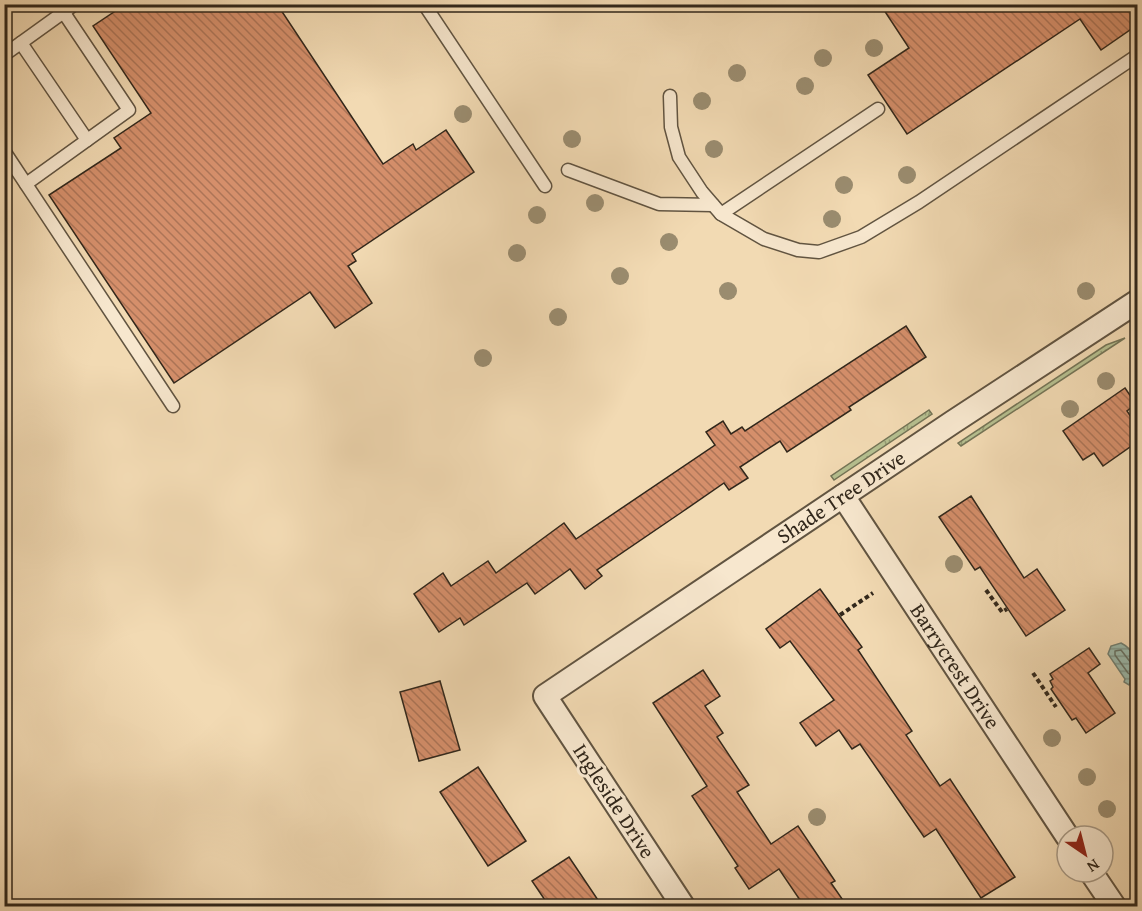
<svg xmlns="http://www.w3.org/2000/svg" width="1142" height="911" font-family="'Gentium Book Plus',serif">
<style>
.grass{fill:url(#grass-tufts);stroke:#747456;stroke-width:1.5}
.water{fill:url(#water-rules);stroke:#718073;stroke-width:1.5}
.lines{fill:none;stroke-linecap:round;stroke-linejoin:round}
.shore{stroke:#667164;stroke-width:1.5}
.building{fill:url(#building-back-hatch);stroke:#31271b;stroke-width:1.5}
.service-casing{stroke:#615441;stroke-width:15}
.minor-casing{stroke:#615441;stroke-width:26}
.path{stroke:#31271b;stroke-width:4;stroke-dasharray:4.5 3;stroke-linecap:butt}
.service{stroke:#f7e7ce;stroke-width:12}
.minor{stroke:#f7e7ce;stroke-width:22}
.tree{fill:#9a8c6f}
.labels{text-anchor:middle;stroke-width:6;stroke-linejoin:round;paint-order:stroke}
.street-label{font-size:21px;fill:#31271b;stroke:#f7e7ce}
</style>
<defs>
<pattern id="grass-tufts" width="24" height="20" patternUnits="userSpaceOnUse" patternTransform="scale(1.5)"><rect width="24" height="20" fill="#b6c090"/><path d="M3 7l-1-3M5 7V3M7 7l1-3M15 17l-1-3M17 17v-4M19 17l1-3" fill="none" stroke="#959c75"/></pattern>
<pattern id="water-rules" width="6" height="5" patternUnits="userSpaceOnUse" patternTransform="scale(1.5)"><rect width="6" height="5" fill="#9bbbad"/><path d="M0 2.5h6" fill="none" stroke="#7f988c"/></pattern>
<pattern id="building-back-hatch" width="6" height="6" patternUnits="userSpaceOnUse" patternTransform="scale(1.5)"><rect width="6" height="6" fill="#d58f6b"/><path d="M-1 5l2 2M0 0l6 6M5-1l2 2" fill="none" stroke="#ad7557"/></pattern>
</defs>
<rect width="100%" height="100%" fill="#f2dab3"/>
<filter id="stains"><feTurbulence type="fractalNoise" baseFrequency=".00333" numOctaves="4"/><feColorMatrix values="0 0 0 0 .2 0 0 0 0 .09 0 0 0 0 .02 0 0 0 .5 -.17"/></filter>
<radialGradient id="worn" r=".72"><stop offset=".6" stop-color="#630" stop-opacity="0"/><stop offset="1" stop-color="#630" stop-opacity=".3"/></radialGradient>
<!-- grass -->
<g class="grass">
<path d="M1125 338 961 446 958 443 1106 345Z"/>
<path d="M929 410 932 414 834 480 831 476Z"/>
</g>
<!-- water -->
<path class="water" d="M1121 643C1135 650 1138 664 1137 678L1131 681 1129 685 1124 682 1125 679 1108 654 1111 646Z"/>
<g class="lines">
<!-- shore -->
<path class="shore" d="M1138 665 1131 663 1121 650 1115 651V655L1128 673 1131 675 1138 674"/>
</g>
<!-- building -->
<g class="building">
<path d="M126 4H277L383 164 413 144 416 150 446 130 474 172 352 254 356 261 348 266 372 303 335 328 310 292 174 383 49 195 121 148 114 138 151 113 93 26Z"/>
<path d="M880 4H1137V25L1101 50 1080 19 907 134 868 75 909 48Z"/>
<path d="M906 326 926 357 849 407 851 410 787 452 780 441 740 467 748 478 729 490 724 483 682 512 597 570 602 576 585 589 570 569 535 594 527 583 464 625 460 618 439 632 414 594 443 573 451 586 488 561 496 573 564 523 576 539 715 445 706 432 723 421 731 434 742 427 745 431Z"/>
<path d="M1125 388 1136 404 1127 411 1137 426V442L1103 466 1094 453 1083 460 1063 431Z"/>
<path d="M971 496 1024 578 1037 569 1065 610 1026 636 980 567 975 570 939 517Z"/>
<path d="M820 589 862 647 858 650 912 731 906 735 940 786 950 779 1015 877 981 898 936 829 924 837 860 744 852 749 839 730 816 746 800 723 834 700 790 641 780 648 766 629Z"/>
<path d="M1089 648 1100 664 1088 673 1115 713 1086 733 1076 718 1072 720 1051 689 1053 687 1050 681 1053 679 1050 674Z"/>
<path d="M703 670 720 696 705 706 723 733 717 737 749 785 737 792 771 844 798 826 835 881 831 883 847 906H804L779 869 749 889 735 868 738 866 692 796 707 786 653 703Z"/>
<path d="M440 681 460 750 419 761 400 692Z"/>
<path d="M478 767 526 841 488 866 440 792Z"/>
<path d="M569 857 602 906H549L532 881Z"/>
</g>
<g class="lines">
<defs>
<g id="service">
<path d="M424 4 545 186"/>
<path d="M21 43 87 140"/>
<path d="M4 55 75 4"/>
<path d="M670 96 671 127 679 157 702 192 721 214 764 239 798 250 819 252 861 237 919 202 1138 55"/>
<path d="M4 151 173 406"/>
<path d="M568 170 659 204 713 205"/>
<path d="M26 184 129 110 64 13"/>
<path d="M721 214 878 109"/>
</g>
<g id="minor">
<path id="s1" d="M843 496 1067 836"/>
<path d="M1091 872 1114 906"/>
<path id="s2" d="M683 906 545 696 953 422 1138 301"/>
</g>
</defs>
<!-- service casing -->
<use href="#service" class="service-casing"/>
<!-- minor casing -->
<use href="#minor" class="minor-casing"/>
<!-- path -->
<g class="path">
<path d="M986 590 1002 612 1007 609"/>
<path d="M840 615 873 593"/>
<path d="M1033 673 1056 707"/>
</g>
<!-- service -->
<use href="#service" class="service"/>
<!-- minor -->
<use href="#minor" class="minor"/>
</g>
<!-- trees -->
<g class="tree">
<circle cx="874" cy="48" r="9"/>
<circle cx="823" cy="58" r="9"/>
<circle cx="737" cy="73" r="9"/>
<circle cx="805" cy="86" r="9"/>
<circle cx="702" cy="101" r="9"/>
<circle cx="463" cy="114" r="9"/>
<circle cx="572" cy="139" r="9"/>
<circle cx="714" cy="149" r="9"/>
<circle cx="907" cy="175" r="9"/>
<circle cx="844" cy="185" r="9"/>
<circle cx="595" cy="203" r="9"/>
<circle cx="537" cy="215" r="9"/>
<circle cx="832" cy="219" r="9"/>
<circle cx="669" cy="242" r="9"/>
<circle cx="517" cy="253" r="9"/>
<circle cx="620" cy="276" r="9"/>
<circle cx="728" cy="291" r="9"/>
<circle cx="1086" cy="291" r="9"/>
<circle cx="558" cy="317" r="9"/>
<circle cx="483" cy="358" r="9"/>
<circle cx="1106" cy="381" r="9"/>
<circle cx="1070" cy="409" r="9"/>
<circle cx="954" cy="564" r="9"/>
<circle cx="1052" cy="738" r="9"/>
<circle cx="1087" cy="777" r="9"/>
<circle cx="1107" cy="809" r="9"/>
<circle cx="817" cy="817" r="9"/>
</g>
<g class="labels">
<!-- street labels -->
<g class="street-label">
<text dy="7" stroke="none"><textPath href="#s2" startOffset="608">Shade Tree Drive</textPath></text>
<text dy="7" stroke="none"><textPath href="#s1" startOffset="204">Barrycrest Drive</textPath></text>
<text transform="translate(614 801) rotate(57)" y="7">Ingleside Drive</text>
</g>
</g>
<!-- margin -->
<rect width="1142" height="911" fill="none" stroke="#f2dab3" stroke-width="24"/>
<rect x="6" y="6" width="1130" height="899" fill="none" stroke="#31271b" stroke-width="3"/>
<rect x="12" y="12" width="1118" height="887" fill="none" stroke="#31271b" stroke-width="1.5"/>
<!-- north arrow -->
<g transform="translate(1085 854) rotate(145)"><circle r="28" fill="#f7e7ce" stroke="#a89a86" stroke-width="1.5"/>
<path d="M0-4.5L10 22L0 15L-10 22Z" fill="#8f2418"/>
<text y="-9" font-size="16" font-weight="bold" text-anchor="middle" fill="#31271b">N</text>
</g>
<rect width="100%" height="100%" filter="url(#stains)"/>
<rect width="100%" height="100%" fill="url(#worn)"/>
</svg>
